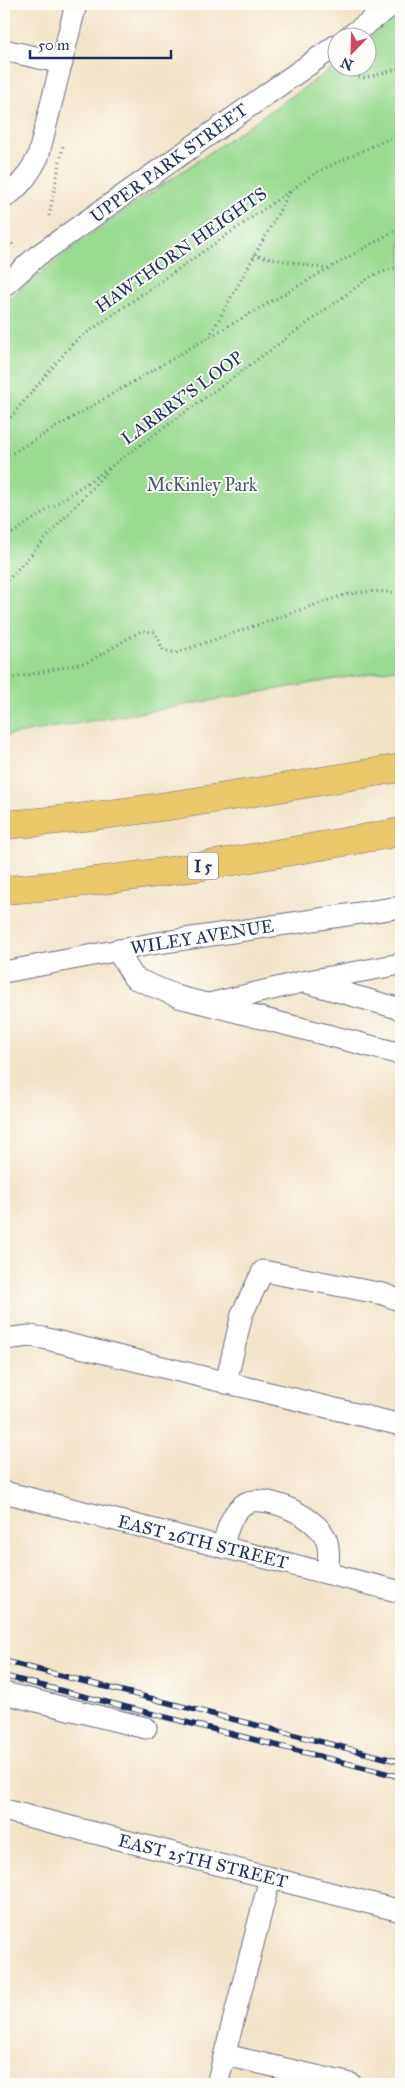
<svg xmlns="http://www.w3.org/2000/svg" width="405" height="2088" font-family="'IM FELL Great Primer',serif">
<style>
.green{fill:#9adb91;stroke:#5a8578}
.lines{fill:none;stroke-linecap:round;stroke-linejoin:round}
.minor-casing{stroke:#666e83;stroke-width:23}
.highway-casing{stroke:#666e83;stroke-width:29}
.path{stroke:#666e83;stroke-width:3;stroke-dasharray:1 4;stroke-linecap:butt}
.minor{stroke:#fff;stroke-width:21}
.highway{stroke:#eac769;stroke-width:28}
.rail-casing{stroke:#1b2f5e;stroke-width:5.5}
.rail{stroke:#fdfcf7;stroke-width:4;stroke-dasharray:11;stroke-linecap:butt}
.labels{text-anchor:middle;stroke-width:4;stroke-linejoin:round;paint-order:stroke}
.shield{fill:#fdfcf7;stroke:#5f6c8c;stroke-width:1}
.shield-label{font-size:16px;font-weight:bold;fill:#1b2f5e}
.street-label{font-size:18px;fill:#1b2f5e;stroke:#fdfcf7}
.park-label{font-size:18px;fill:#3b5a6b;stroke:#fdfcf7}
</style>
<rect width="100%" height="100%" fill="#fdfcf7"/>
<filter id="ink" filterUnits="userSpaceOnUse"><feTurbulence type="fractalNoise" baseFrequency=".02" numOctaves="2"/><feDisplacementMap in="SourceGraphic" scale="10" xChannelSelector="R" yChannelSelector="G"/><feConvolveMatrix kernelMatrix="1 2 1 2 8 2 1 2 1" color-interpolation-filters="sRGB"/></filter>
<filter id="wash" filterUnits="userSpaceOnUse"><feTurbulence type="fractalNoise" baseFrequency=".0096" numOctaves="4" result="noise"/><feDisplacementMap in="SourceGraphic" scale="20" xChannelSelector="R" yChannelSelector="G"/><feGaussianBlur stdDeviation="1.12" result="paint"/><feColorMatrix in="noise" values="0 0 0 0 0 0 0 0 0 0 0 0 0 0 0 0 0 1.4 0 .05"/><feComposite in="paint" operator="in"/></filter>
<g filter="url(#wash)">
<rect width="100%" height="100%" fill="#f2e3c7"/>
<!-- green -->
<path class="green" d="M401 11V668L4 736V302L81 241 337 65 338 68H368V39Z"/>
</g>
<g filter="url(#ink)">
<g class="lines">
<defs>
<g id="minor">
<path d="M347 38 394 4"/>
<path d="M4 50 62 63"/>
<path d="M4 198C20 187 29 174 38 157L76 4"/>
<path d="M4 286 37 256 338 44"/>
<path d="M117 950 134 978 179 997 401 1054"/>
<path d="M4 972 151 944 401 907"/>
<path d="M308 983 401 1009"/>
<path d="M209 1004 302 982 401 964"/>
<path d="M4 1339 30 1336 43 1338 401 1425"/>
<path d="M226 1383 242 1314 263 1271 383 1294 401 1301"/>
<path d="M4 1492 401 1592"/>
<path d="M222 1547C227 1532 231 1511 246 1503 267 1493 322 1519 327 1542 330 1551 328 1564 328 1573"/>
<path d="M4 1693 146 1728"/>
<path d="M4 1810 401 1911"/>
<path d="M225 2055 351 2084"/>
<path d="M217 2084 270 1878"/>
</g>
<g id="highway">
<path d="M4 825C137 815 269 789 401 768"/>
<path d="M4 890C138 880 269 855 401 832"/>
</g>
</defs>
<!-- minor casing -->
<use href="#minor" class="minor-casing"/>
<!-- highway casing -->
<use href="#highway" class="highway-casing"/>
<!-- path -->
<g class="path">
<path d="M339 73 365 78 401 68"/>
<path d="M49 216 63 146"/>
<path d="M4 238 11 242 15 248"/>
<path d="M254 255 327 269"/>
<path d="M209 337 290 192"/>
<path d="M4 425 74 342 317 172 401 133"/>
<path d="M4 458 199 343 401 227"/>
<path d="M4 539 109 468"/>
<path d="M4 584 113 465 373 275 401 266"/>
<path d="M4 680 88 662 141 631 155 632 163 650 176 653 341 596C361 591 381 590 401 594"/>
</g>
<!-- minor -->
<use href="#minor" class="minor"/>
<!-- highway -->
<use href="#highway" class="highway"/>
<defs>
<g id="rail">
<path d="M4 1661 401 1762"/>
<path d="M4 1676 401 1777"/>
</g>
</defs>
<!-- rail casing -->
<use href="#rail" class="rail-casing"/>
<!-- rail -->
<use href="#rail" class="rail"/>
</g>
</g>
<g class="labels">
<!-- shield labels -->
<rect class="shield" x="188" y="852.5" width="30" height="27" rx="4"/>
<g class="shield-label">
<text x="203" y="872">I 5</text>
</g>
<!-- street labels -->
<g class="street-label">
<text transform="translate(169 163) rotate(-36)" y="6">UPPER PARK STREET</text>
<text transform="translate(181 250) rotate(-35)" y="6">HAWTHORN HEIGHTS</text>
<text transform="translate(182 398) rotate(-36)" y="6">LARRRY'S LOOP</text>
<text transform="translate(202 937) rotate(-9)" y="6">WILEY AVENUE</text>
<text transform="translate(203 1542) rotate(14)" y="6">EAST 26TH STREET</text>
<text transform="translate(203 1861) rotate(14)" y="6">EAST 25TH STREET</text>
</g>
<!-- park labels -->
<g class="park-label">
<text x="202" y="491">McKinley Park</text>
</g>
</g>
<!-- margin -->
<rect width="405" height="2088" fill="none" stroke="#fdfcf7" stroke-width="20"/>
<!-- north arrow -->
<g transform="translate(352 52) rotate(203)"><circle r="24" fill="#fdfcf7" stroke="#a3aaba"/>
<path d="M0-4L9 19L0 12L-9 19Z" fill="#d1495b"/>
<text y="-8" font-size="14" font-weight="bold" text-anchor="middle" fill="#1b2f5e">N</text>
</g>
<!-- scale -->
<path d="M30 50v8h141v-8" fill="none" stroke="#1b2f5e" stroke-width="2.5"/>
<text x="38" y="50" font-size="15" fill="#1b2f5e" stroke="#fdfcf7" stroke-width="4" paint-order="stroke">50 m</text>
</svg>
